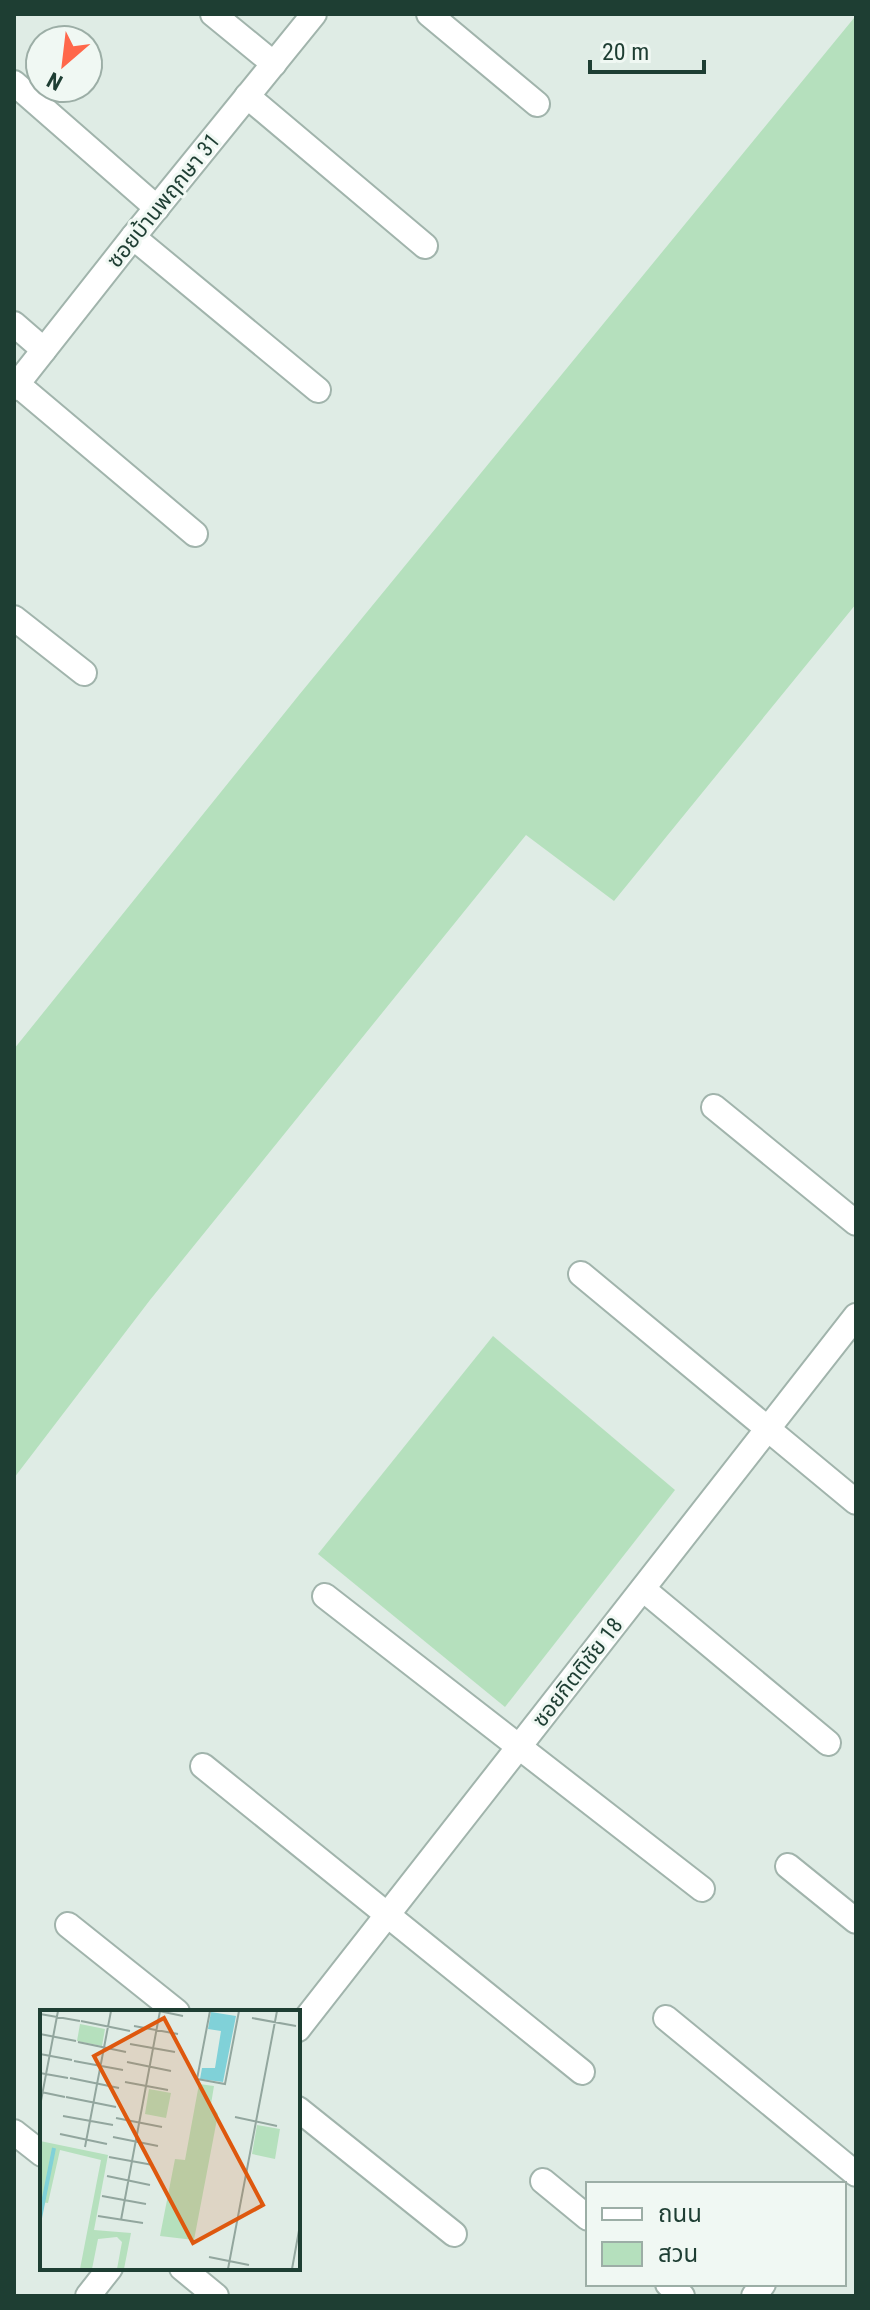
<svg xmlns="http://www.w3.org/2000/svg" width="870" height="2310" font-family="'Roboto Condensed','Noto Sans Thai',sans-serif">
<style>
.green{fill:#b5e0bd}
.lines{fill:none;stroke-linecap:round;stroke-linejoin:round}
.minor-casing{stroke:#a1b4ac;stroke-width:28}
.minor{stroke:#fff;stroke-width:24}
.labels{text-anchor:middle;stroke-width:6;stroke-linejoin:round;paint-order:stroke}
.street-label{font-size:22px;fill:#1e3e33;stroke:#f0f8f3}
.inset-river{fill:none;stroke:#80d1d8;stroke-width:4}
.inset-road{fill:none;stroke:#92a69e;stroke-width:2}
.view{fill:#de580e;fill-opacity:0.15;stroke:#de580e;stroke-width:4}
.inset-edge{fill:none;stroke:#1e3e33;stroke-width:4}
</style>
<rect width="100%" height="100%" fill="#dfece5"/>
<!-- green -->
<g class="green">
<path d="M854 18 856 19V604L614 901 526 835 150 1300 14 1478V1049L299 695Z"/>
<path d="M493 1336 675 1490 505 1707 318 1554Z"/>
</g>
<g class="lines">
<defs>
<g id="minor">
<path d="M213 14 274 64"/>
<path d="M429 14 537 104"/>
<path d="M14 83 157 208"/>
<path d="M247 96 425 246"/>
<path d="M133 237 318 390"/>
<path d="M14 324 44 350"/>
<path d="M17 384 195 534"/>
<path d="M14 388 133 237 314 14"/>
<path d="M14 618 84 673"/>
<path d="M714 1107 856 1223"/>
<path d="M581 1274 856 1502"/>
<path d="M643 1589 828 1743"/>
<path d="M325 1596 702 1889"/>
<path d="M203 1766 582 2072"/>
<path d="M788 1866 856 1921"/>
<path d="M68 1925 177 2012"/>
<path d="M666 2018 856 2174"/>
<path d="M298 2029 856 1316"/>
<path d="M298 2109 454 2234"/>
<path d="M14 2132 42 2154"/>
<path d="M543 2181 588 2218"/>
<path d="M182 2268 216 2296"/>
<path d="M668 2284 682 2296"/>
<path d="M88 2296 110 2268"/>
<path d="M754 2296 763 2284"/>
</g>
</defs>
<!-- minor casing -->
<use href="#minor" class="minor-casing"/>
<!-- minor -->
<use href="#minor" class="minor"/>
</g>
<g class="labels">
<!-- street labels -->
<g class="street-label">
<text transform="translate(163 200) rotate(-51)" y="8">ซอยบ้านพฤกษา 31</text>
<text transform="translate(577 1672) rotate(-52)" y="8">ซอยกิตติชัย 18</text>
</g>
</g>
<!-- overview -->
<g transform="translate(40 2010)">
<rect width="260" height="260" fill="#dfece5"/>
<path d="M40 14 65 19 62 36 37 31ZM159 74 174 76 171 94 178 104 154 230 120 226 135 149 145 150ZM109 79 131 83 126 108 105 104ZM217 115 240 119 235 149 212 144ZM0 131 68 145 54 220 91 223 84 259H77L82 232 77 227 58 229 52 259H40L61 150 20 140 8 193 0 192Z" fill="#b5e0bd"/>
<path d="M171 2 196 6 183 72 160 69 162 58H175L181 21 168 19Z" fill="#80d1d8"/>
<path class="inset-river" d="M0 208 14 138"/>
<path class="inset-road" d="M119 1 143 6M170 1 157 69 185 74 199 1M0 4 40 11M212 8 256 16M41 11 90 21M94 16 138 24M0 24 36 31M38 32 86 42M90 34 135 42M0 44 32 50M34 51 83 60M87 52 131 61M0 63 28 68M30 68 79 78M85 72 128 80M1 82 25 87M26 87 76 97M0 96 18 1M23 106 73 115M195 107 237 116M76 108 122 117M20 124 67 134M73 127 118 136M45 137 71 1M69 147 113 155M67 166 110 175M62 186 106 194M58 206 103 213M81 210 120 1M169 247 209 255M188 259 237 1M252 259 260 215"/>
<path class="view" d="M124 8 223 195 153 233 54 46Z"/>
<rect width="260" height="260" class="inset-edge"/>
</g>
<!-- border -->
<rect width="870" height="2310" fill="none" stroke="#1e3e33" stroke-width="32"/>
<!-- legend -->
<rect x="586" y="2182" width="260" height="104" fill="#f0f8f3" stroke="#9caea6" stroke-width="2"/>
<rect x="602" y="2208" width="40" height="12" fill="#ffffff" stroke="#9caea6" stroke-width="2"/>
<text x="658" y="2222" font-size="24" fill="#1e3e33">ถนน</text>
<rect x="602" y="2242" width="40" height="24" fill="#b5e0bd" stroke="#9caea6" stroke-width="2"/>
<text x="658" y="2262" font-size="24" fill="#1e3e33">สวน</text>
<!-- north arrow -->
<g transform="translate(64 64) rotate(208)"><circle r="38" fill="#f0f8f3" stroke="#9caea6" stroke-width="2"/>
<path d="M0-6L14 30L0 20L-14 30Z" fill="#ff674a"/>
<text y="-12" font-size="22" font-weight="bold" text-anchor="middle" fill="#1e3e33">N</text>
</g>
<!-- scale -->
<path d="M590 60v12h114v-12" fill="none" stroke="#1e3e33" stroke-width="4"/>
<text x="602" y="60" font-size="24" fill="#1e3e33" stroke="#f0f8f3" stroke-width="6" paint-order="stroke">20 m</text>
</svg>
